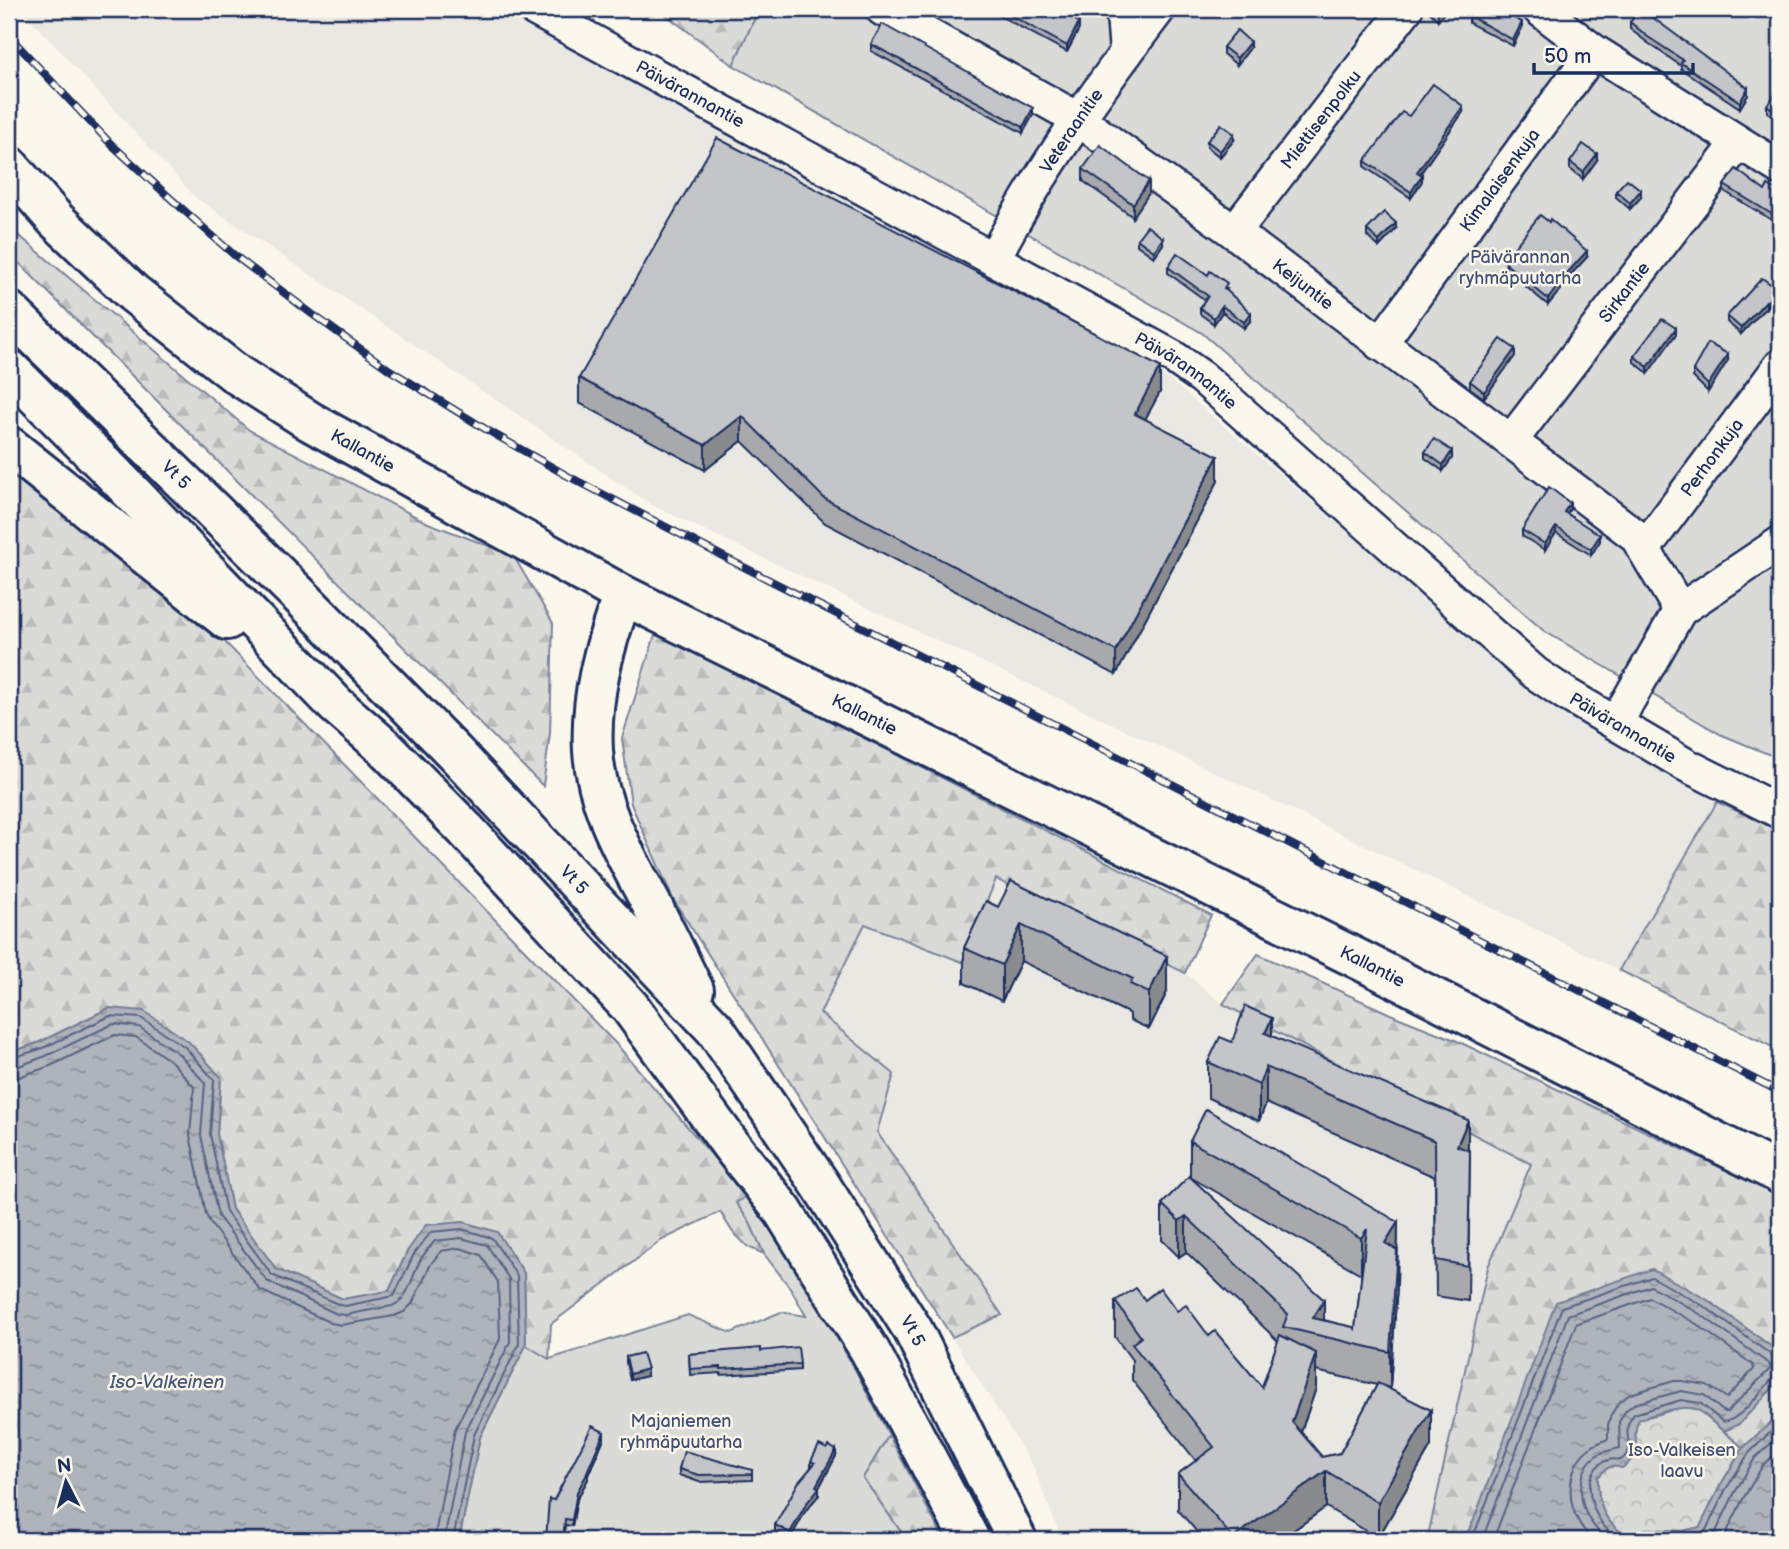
<svg xmlns="http://www.w3.org/2000/svg" width="1789" height="1549" font-family="'Balsamiq Sans',sans-serif">
<style>
.built{fill:#eae8e2}
.green{fill:#dadad7;stroke:#7a849a;stroke-width:2}
.forest{fill:url(#forest-firs);stroke:#7a849a;stroke-width:2}
.park{fill:url(#park-crowns);stroke:#7a849a;stroke-width:2}
.water{fill:url(#water-ripples);stroke:#747e96;stroke-width:2}
.lines{fill:none;stroke-linecap:round;stroke-linejoin:round}
.shore{stroke:#566483;stroke-width:2}
.minor-casing{stroke:#1b2f5e;stroke-width:37}
.major-casing{stroke:#1b2f5e;stroke-width:44}
.highway-casing{stroke:#1b2f5e;stroke-width:44}
.minor{stroke:#fbf7ec;stroke-width:32}
.major{stroke:#fbf7ec;stroke-width:38}
.highway{stroke:#fbf7ec;stroke-width:38}
.rail-casing{stroke:#1b2f5e;stroke-width:8}
.rail{stroke:#fbf7ec;stroke-width:5;stroke-dasharray:16;stroke-linecap:butt}
.wall{fill:#a8a9ad;stroke:#1b2f5e;stroke-width:2;fill-rule:evenodd}
.shaded-wall{fill:#888a8d;stroke:#1b2f5e;stroke-width:2}
.building{fill:#c3c5c9;stroke:#1b2f5e;stroke-width:2}
.labels{text-anchor:middle;stroke-width:5;stroke-linejoin:round;paint-order:stroke}
.street-label{font-size:18px;fill:#1b2f5e;stroke:#fbf7ec}
.park-label{font-size:18px;fill:#415176;stroke:#fbf7ec}
.water-label{font-size:19px;font-style:italic;fill:#47577a;stroke:#fbf7ec}
</style>
<defs>
<pattern id="forest-firs" width="22" height="20" patternUnits="userSpaceOnUse" patternTransform="scale(1.75)"><rect width="22" height="20" fill="#dadad7"/><path d="M5 1l3.5 6h-7zM16 11l3.5 6h-7z" fill="#babbbb"/></pattern>
<pattern id="park-crowns" width="20" height="18" patternUnits="userSpaceOnUse" patternTransform="scale(1.75)"><rect width="20" height="18" fill="#dadad7"/><path d="M2 6a3 3 0 1 1 6 0M12 15a3 3 0 1 1 6 0" fill="none" stroke="#babbbb"/></pattern>
<pattern id="water-ripples" width="26" height="14" patternUnits="userSpaceOnUse" patternTransform="scale(1.75)"><rect width="26" height="14" fill="#afb3bb"/><path d="M2 4q2-2 4 0t4 0M15 11q2-2 4 0t4 0" fill="none" stroke="#8e929b"/></pattern>
</defs>
<rect width="100%" height="100%" fill="#fbf7ec"/>
<filter id="ink" filterUnits="userSpaceOnUse"><feTurbulence type="fractalNoise" baseFrequency=".0143" numOctaves="2"/><feDisplacementMap in="SourceGraphic" scale="14" xChannelSelector="R" yChannelSelector="G"/><feConvolveMatrix kernelMatrix="1 2 1 2 8 2 1 2 1" color-interpolation-filters="sRGB"/></filter>
<g filter="url(#ink)">
<!-- built -->
<g class="built">
<path d="M21 9H502L1168 378 1548 704 1717 802 1619 970 1266 797 650 504 195 197Z"/>
<path d="M996 878 1185 973 1223 1004 1531 1163 1488 1267 1428 1537 1417 1540H1062L1033 1466 952 1338 1002 1315 877 1132 894 1074 820 1013 866 923 962 962Z"/>
</g>
<!-- green -->
<g class="green">
<path d="M759 9H1780V759L1720 734 1544 631 1202 333 733 65Z"/>
<path d="M747 1196 799 1270 857 1373 889 1435 863 1478 907 1540H459L480 1437 526 1345 550 1359 688 1315 731 1333 781 1312 806 1316 791 1289 764 1254 749 1221 735 1202Z"/>
</g>
<!-- forest -->
<g class="forest">
<path d="M658 9H759L733 65Z"/>
<path d="M9 227 249 430 428 523 513 555 553 623 550 733 543 786 9 253Z"/>
<path d="M9 466 190 606 618 1046 747 1196 736 1203 749 1221 764 1254 748 1247 732 1231 720 1212 662 1240 551 1324 549 1359 526 1345 524 1273 497 1232 463 1222 408 1250 389 1291 343 1299 276 1269 232 1209 217 1134 221 1077 109 1008 40 1042 9 1053Z"/>
<path d="M656 632 1211 915 1185 973 996 879 962 962 865 924 820 1013 894 1074 877 1132 1002 1315 952 1337 673 899 631 804 622 738Z"/>
<path d="M1717 802 1780 830V1051L1619 970Z"/>
<path d="M1258 954 1397 1017 1455 1040 1780 1196V1353L1709 1301 1652 1269 1473 1522 1464 1540H1417L1428 1536 1488 1267 1531 1164 1223 1004Z"/>
<path d="M1780 1380V1414L1743 1448 1724 1431 1739 1424Z"/>
<path d="M889 1435 944 1540H907L863 1478Z"/>
</g>
<!-- park -->
<path class="park" d="M1680 1407 1697 1409 1743 1448 1720 1486 1700 1527 1683 1531 1645 1529 1629 1537C1604 1524 1597 1504 1598 1477 1607 1468 1610 1464 1622 1468 1647 1450 1628 1440 1639 1419L1660 1414Z"/>
<!-- water -->
<g class="water">
<path d="M109 1008 144 1011 189 1042 221 1077 217 1134 232 1209 276 1269 343 1299 389 1291 408 1250 426 1225 463 1222 497 1232 524 1273 526 1345 480 1437 459 1540H9V1053L40 1042Z"/>
<path d="M1652 1269 1709 1301 1780 1353V1380L1739 1424 1724 1431C1715 1425 1707 1415 1698 1410 1684 1403 1654 1415 1639 1419 1628 1440 1648 1450 1622 1468 1610 1464 1606 1468 1598 1477 1597 1504 1604 1524 1629 1537L1645 1529 1683 1531 1700 1527 1720 1486 1743 1448 1780 1414V1540H1464L1473 1522 1556 1302Z"/>
</g>
<g class="lines">
<!-- shore -->
<g class="shore">
<path d="M9 1059 43 1048 110 1016 141 1018 185 1047 214 1080 210 1134 226 1212 272 1275 340 1305 345 1306 394 1296 414 1254 431 1232 462 1229 492 1238 517 1276 519 1344 474 1435 453 1540"/>
<path d="M9 1068 16 1067 46 1056 113 1024 139 1027 179 1054 205 1083 201 1135 218 1216 267 1281 337 1314 345 1315 392 1306C410 1299 412 1274 421 1259 425 1252 430 1246 435 1241L461 1238 487 1245 509 1279 510 1342 465 1432 444 1540"/>
<path d="M9 1079 19 1077 50 1066 115 1035 136 1037 172 1062 194 1087 190 1135 206 1214 210 1223 260 1290 331 1323 341 1325 394 1316 404 1312 412 1304 431 1264 441 1251 460 1248 481 1255 498 1282 500 1339 455 1429 434 1540"/>
<path d="M1472 1540 1562 1307 1652 1277 1705 1307 1774 1357 1780 1358"/>
<path d="M1482 1540 1568 1315 1651 1286 1700 1314 1769 1364 1771 1368 1727 1412H1724L1704 1395 1681 1391 1634 1404 1626 1410 1619 1422 1620 1448C1614 1450 1606 1450 1599 1454 1578 1466 1577 1499 1589 1519 1593 1526 1600 1533 1606 1540"/>
<path d="M1493 1540 1576 1324 1650 1298 1695 1323 1753 1365 1754 1369 1727 1398 1707 1385 1682 1381H1674L1630 1394 1619 1402 1611 1415 1608 1425V1439C1603 1441 1598 1443 1593 1446 1568 1461 1565 1498 1579 1522 1582 1529 1588 1534 1592 1540"/>
<path d="M1620 1540C1597 1528 1577 1485 1600 1464 1607 1459 1613 1458 1621 1460 1637 1448 1624 1440 1628 1425 1628 1422 1633 1416 1634 1414L1681 1400 1700 1403 1723 1422C1740 1421 1761 1391 1773 1378L1780 1376"/>
<path d="M1638 1540 1647 1536 1684 1538 1705 1532 1726 1489 1749 1453 1780 1423"/>
<path d="M1708 1540 1715 1534 1734 1494 1755 1458 1780 1435"/>
<path d="M1723 1540 1743 1499 1763 1465 1780 1450"/>
</g>
<defs>
<g id="minor">
<path id="s1" d="M534 9 1173 357 1203 378 1535 673 1566 694 1686 765 1780 812"/>
<path id="s2" d="M882 9 1078 119 1234 232 1636 536 1680 610"/>
<path d="M1119 9 1123 14 1126 53"/>
<path d="M1539 9 1594 51 1780 168"/>
<path id="s3" d="M1234 232 1406 9"/>
<path id="s4" d="M994 258C1040 170 1099 88 1159 9"/>
<path id="s5" d="M1380 344 1594 51"/>
<path id="s6" d="M1511 441 1738 143"/>
<path id="s7" d="M1644 549 1780 366"/>
<path d="M1617 723 1627 703 1680 610 1780 543"/>
</g>
<g id="major">
<path id="s8" d="M9 166 56 220 133 293 236 374 311 422 623 595 1364 962 1780 1174"/>
</g>
<g id="highway">
<path id="s9" d="M9 311 299 595 454 752 715 1029 820 1184 913 1330 1017 1540"/>
<path d="M9 369 115 475 336 705 384 747 466 830 630 1007 733 1148 783 1211 870 1351 970 1540"/>
<path d="M9 446 227 620"/>
<path d="M623 595C604 646 590 696 593 751 597 813 632 865 659 919 671 942 682 966 694 990"/>
</g>
</defs>
<!-- minor casing -->
<use href="#minor" class="minor-casing"/>
<!-- major casing -->
<use href="#major" class="major-casing"/>
<!-- highway casing -->
<use href="#highway" class="highway-casing"/>
<!-- minor -->
<use href="#minor" class="minor"/>
<!-- major -->
<use href="#major" class="major"/>
<!-- highway -->
<use href="#highway" class="highway"/>
<defs>
<path id="rail" d="M9 36 110 143 169 197 234 255 312 314 390 370 487 430 566 475 728 559 1780 1092"/>
</defs>
<!-- rail casing -->
<use href="#rail" class="rail-casing"/>
<!-- rail -->
<use href="#rail" class="rail"/>
</g>
<!-- wall -->
<g class="wall">
<path d="M987 9H1055L1079 29 1067 52Z"/>
<path d="M1229 9H1240L1236 15Z"/>
<path d="M1426 9H1447L1438 20Z"/>
<path d="M1469 16 1522 28 1513 46 1469 23Z"/>
<path d="M1630 22 1748 95 1740 108 1681 69V66L1648 43 1630 29Z"/>
<path d="M871 44 1033 115 1023 133 871 51Z"/>
<path d="M1223 47 1250 48 1237 65 1223 54Z"/>
<path d="M1780 94V121L1767 112V105Z"/>
<path d="M1463 112 1420 174 1422 181 1411 198 1365 167V161L1409 116Z"/>
<path d="M1234 140 1220 157 1207 147V141Z"/>
<path d="M1597 160 1583 179 1570 169V162Z"/>
<path d="M1083 169 1149 193 1133 217 1083 181Z"/>
<path d="M1724 185 1765 191 1780 192V225L1724 191Z"/>
<path d="M1616 191 1641 197 1630 209 1616 197Z"/>
<path d="M1396 229 1379 247 1367 236V230Z"/>
<path d="M1137 239 1163 244 1154 257 1137 245Z"/>
<path d="M1587 257 1561 285V289L1548 305 1506 270 1505 259Z"/>
<path d="M1168 267 1227 289 1226 290 1251 320 1244 328 1222 312 1214 324 1200 314V308L1205 300 1168 273Z"/>
<path d="M1776 294 1767 308 1766 307 1741 334 1727 322V316Z"/>
<path d="M1676 334 1648 373 1634 362V356Z"/>
<path d="M1515 356 1484 398 1470 388V381Z"/>
<path d="M1728 360 1708 392 1693 377V370Z"/>
<path d="M579 378 1160 392 1145 419 1218 481 1116 675 825 523 742 441 705 470 579 403Z"/>
<path d="M1425 452 1452 458 1443 471 1425 458Z"/>
<path d="M1570 509 1567 513 1600 541 1591 555 1556 533 1545 550 1522 536V530Z"/>
<path d="M986 901 1167 992 1149 1029 1130 1020V1014L1021 961 1002 1001 964 983V948Z"/>
<path d="M1272 1036 1470 1151 1468 1301 1436 1296 1435 1177 1266 1103 1259 1121 1208 1098V1062L1232 1042Z"/>
<path d="M1190 1141 1398 1222 1397 1286 1390 1388 1386 1387 1431 1446 1378 1538 1326 1507 1280 1540H1204L1178 1510V1474L1196 1461 1132 1380V1360L1115 1337V1301L1145 1300 1177 1311 1209 1336 1262 1387 1278 1341 1186 1252 1179 1257 1162 1240V1204L1190 1177ZM1190 1177 1361 1274 1362 1273 1355 1329 1324 1320ZM1316 1371 1377 1385 1340 1453 1322 1457 1301 1432 1316 1388Z"/>
<path d="M761 1351 800 1364V1370L721 1375V1373L690 1375 689 1354Z"/>
<path d="M626 1357 647 1376 630 1380 626 1363Z"/>
<path d="M604 1438 588 1475V1479L577 1499 572 1526 565 1525 564 1540H546Z"/>
<path d="M836 1456 819 1488V1495L806 1510 790 1539 775 1531V1525L811 1467V1461Z"/>
<path d="M679 1469 752 1470V1480L699 1482 679 1475Z"/>
</g>
<!-- shaded-wall -->
<g class="shaded-wall">
<path d="M1442 9H1447L1438 20V13Z"/>
<path d="M1079 22V29L1067 52V46Z"/>
<path d="M1522 22V28L1513 46V40Z"/>
<path d="M1250 42V48L1237 65V58Z"/>
<path d="M1748 88V95L1740 108V102Z"/>
<path d="M1463 106V112L1417 178V172Z"/>
<path d="M1033 108V115L1023 133V127Z"/>
<path d="M1234 134V140L1220 157V151Z"/>
<path d="M1597 154V160L1583 179V172Z"/>
<path d="M1422 175V181L1411 198V192Z"/>
<path d="M1149 181V193L1133 217V204Z"/>
<path d="M1641 190V197L1630 209V203Z"/>
<path d="M1396 223V229L1379 247V241Z"/>
<path d="M1163 238V244L1154 257V251Z"/>
<path d="M1587 251V257L1561 285V289L1548 305V299L1560 281Z"/>
<path d="M1776 288V294L1767 308V302Z"/>
<path d="M1766 301V307L1741 334V328Z"/>
<path d="M1222 306V312L1214 324V318Z"/>
<path d="M1251 313V320L1244 328V322Z"/>
<path d="M1676 328V334L1648 373V367Z"/>
<path d="M1515 349V356L1484 398V392Z"/>
<path d="M1728 354V360L1708 392V385Z"/>
<path d="M1160 367V392L1135 438V414Z"/>
<path d="M742 416V441L705 470V445Z"/>
<path d="M1452 451V458L1443 471V465Z"/>
<path d="M1218 456V481L1116 675V651Z"/>
<path d="M1570 503V509L1564 518V512Z"/>
<path d="M1556 527V533L1545 550V544Z"/>
<path d="M1600 535V541L1591 555V549Z"/>
<path d="M1021 925V961L1002 1001V965Z"/>
<path d="M1167 956V992L1149 1029V993Z"/>
<path d="M1272 1018V1054L1265 1033Z"/>
<path d="M1266 1067V1103L1259 1121V1085Z"/>
<path d="M1468 1120V1156L1457 1146Z"/>
<path d="M1186 1216V1252L1179 1257V1221Z"/>
<path d="M1398 1222 1397 1286 1390 1388V1352L1385 1243Z"/>
<path d="M1367 1229V1264L1361 1274V1238Z"/>
<path d="M1324 1300V1336L1313 1318Z"/>
<path d="M1316 1353V1388L1292 1458V1422Z"/>
<path d="M647 1369V1376L630 1380V1374Z"/>
<path d="M1431 1410V1446L1378 1538V1502Z"/>
<path d="M604 1432V1438L588 1475V1479L577 1499 572 1526V1520L577 1492Z"/>
<path d="M836 1450V1456L818 1489 819 1488V1495L806 1510 790 1539V1533Z"/>
<path d="M1326 1471V1507L1280 1540H1233V1538Z"/>
</g>
<!-- building -->
<g class="building">
<path d="M999 9H1055L1079 22 1067 46Z"/>
<path d="M1433 9H1442L1438 13Z"/>
<path d="M1473 9H1496L1522 22 1513 40 1469 16Z"/>
<path d="M1641 9 1748 88 1740 102 1681 63 1683 60 1648 37 1630 22Z"/>
<path d="M882 24 1033 108 1023 127 871 44Z"/>
<path d="M1237 30 1250 42 1237 58 1223 47Z"/>
<path d="M1433 84 1463 106 1417 172 1422 175 1411 192 1365 161 1402 112 1409 116Z"/>
<path d="M1777 92 1780 94V115L1767 105Z"/>
<path d="M1221 124 1234 134 1220 151 1207 141Z"/>
<path d="M717 138 1160 367 1135 414 1218 456 1116 651 825 499 742 416 705 445 579 378Z"/>
<path d="M1583 144 1597 154 1583 172 1570 162Z"/>
<path d="M1100 145 1149 181 1133 204 1083 169Z"/>
<path d="M1736 169 1765 191 1768 185 1780 192V219L1724 185Z"/>
<path d="M1627 179 1641 190 1630 203 1616 191Z"/>
<path d="M1384 212 1396 223 1379 241 1367 230Z"/>
<path d="M1540 215 1549 222 1550 219 1587 251 1560 281 1561 282 1548 299 1506 264 1508 261 1505 259Z"/>
<path d="M1147 226 1163 238 1154 251 1137 239Z"/>
<path d="M1177 253 1208 275 1210 271 1227 283 1224 288 1251 313 1244 322 1222 306 1214 318 1200 308 1208 296 1168 267Z"/>
<path d="M1762 278 1776 288 1767 302 1766 301 1741 328 1727 316Z"/>
<path d="M1662 319 1676 328 1648 367 1634 356Z"/>
<path d="M1501 339 1515 349 1484 392 1470 381Z"/>
<path d="M1708 343 1728 354 1708 385 1693 370Z"/>
<path d="M1434 439 1452 451 1443 465 1425 452Z"/>
<path d="M1549 487 1570 503 1564 512 1600 535 1591 549 1556 527 1545 544 1522 530Z"/>
<path d="M1011 881 1167 956 1149 993 1130 984 1133 979 1021 925 1002 965 964 948 986 901 998 907Z"/>
<path d="M1245 1006 1272 1018 1265 1033 1468 1120 1457 1146 1470 1151 1468 1266 1436 1260 1435 1141 1266 1067 1259 1085 1208 1062 1220 1037 1232 1042Z"/>
<path d="M1206 1109 1398 1222 1385 1243 1397 1250 1390 1352 1283 1327 1288 1314 1186 1216 1179 1221 1162 1204 1189 1176 1324 1300 1313 1318 1353 1327 1355 1329 1367 1229 1361 1238 1190 1141Z"/>
<path d="M1136 1288 1145 1300 1160 1288 1177 1311 1186 1305 1209 1336 1215 1331 1262 1387 1280 1335 1316 1353 1292 1422 1322 1457 1340 1453 1378 1383 1431 1410 1378 1502 1326 1471 1233 1538 1178 1474 1214 1447 1132 1344 1141 1337 1115 1301Z"/>
<path d="M798 1347 800 1364 721 1369V1367L690 1369 689 1354 761 1348V1351Z"/>
<path d="M642 1353 647 1369 630 1374 626 1357Z"/>
<path d="M592 1426 604 1432 587 1472H588L577 1492 572 1520 565 1519 563 1540H546L549 1499 554 1500Z"/>
<path d="M819 1445 827 1449 829 1446 836 1450 816 1486 819 1488 806 1504 790 1533 775 1525 798 1483 815 1463 811 1461Z"/>
<path d="M684 1451 752 1470V1474L699 1475 679 1469Z"/>
<path d="M874 1532 889 1538 888 1540H871Z"/>
</g>
</g>
<g class="labels">
<!-- street labels -->
<g class="street-label">
<text dy="6" stroke="none"><textPath href="#s1" startOffset="178">Päivärannantie</textPath></text>
<text dy="6" stroke="none"><textPath href="#s3" startOffset="142">Miettisenpolku</textPath></text>
<text dy="6" stroke="none"><textPath href="#s4" startOffset="149">Veteraanitie</textPath></text>
<text dy="6" stroke="none"><textPath href="#s5" startOffset="203">Kimalaisenkuja</textPath></text>
<text dy="6" stroke="none"><textPath href="#s2" startOffset="504">Keijuntie</textPath></text>
<text dy="6" stroke="none"><textPath href="#s6" startOffset="187">Sirkantie</textPath></text>
<text dy="6" stroke="none"><textPath href="#s1" startOffset="746">Päivärannantie</textPath></text>
<text dy="6" stroke="none"><textPath href="#s8" startOffset="457">Kallantie</textPath></text>
<text dy="6" stroke="none"><textPath href="#s7" startOffset="114">Perhonkuja</textPath></text>
<text dy="6" stroke="none"><textPath href="#s9" startOffset="234">Vt 5</textPath></text>
<text dy="6" stroke="none"><textPath href="#s8" startOffset="1024">Kallantie</textPath></text>
<text dy="6" stroke="none"><textPath href="#s1" startOffset="1312">Päivärannantie</textPath></text>
<text dy="6" stroke="none"><textPath href="#s9" startOffset="802">Vt 5</textPath></text>
<text dy="6" stroke="none"><textPath href="#s8" startOffset="1591">Kallantie</textPath></text>
<text dy="6" stroke="none"><textPath href="#s9" startOffset="1368">Vt 5</textPath></text>
</g>
<!-- park labels -->
<g class="park-label">
<text x="1520" y="263">Päivärannan<tspan x="1520" dy="21">ryhmäpuutarha</tspan></text>
<text x="681" y="1427">Majaniemen<tspan x="681" dy="21">ryhmäpuutarha</tspan></text>
<text x="1682" y="1456">Iso-Valkeisen<tspan x="1682" dy="21">laavu</tspan></text>
</g>
<!-- water labels -->
<g class="water-label">
<text x="167" y="1388">Iso-Valkeinen</text>
</g>
</g>
<!-- margin -->
<rect width="1789" height="1549" fill="none" stroke="#fbf7ec" stroke-width="35"/>
<rect x="18" y="18" width="1754" height="1514" fill="none" stroke="#1b2f5e" stroke-width="2.5" filter="url(#ink)"/>
<!-- north arrow -->
<g transform="translate(66 1482) rotate(354)" stroke="#fbf7ec" stroke-width="5" paint-order="stroke">
<path d="M0-5L12 26L0 18L-12 26Z" fill="#1b2f5e"/>
<text y="-10" font-size="19" font-weight="bold" text-anchor="middle" fill="#1b2f5e">N</text>
</g>
<!-- scale -->
<path d="M1534 63v10h159v-10" fill="none" stroke="#1b2f5e" stroke-width="3.5"/>
<text x="1544" y="63" font-size="21" fill="#1b2f5e" stroke="#fbf7ec" stroke-width="5" paint-order="stroke">50 m</text>
</svg>
